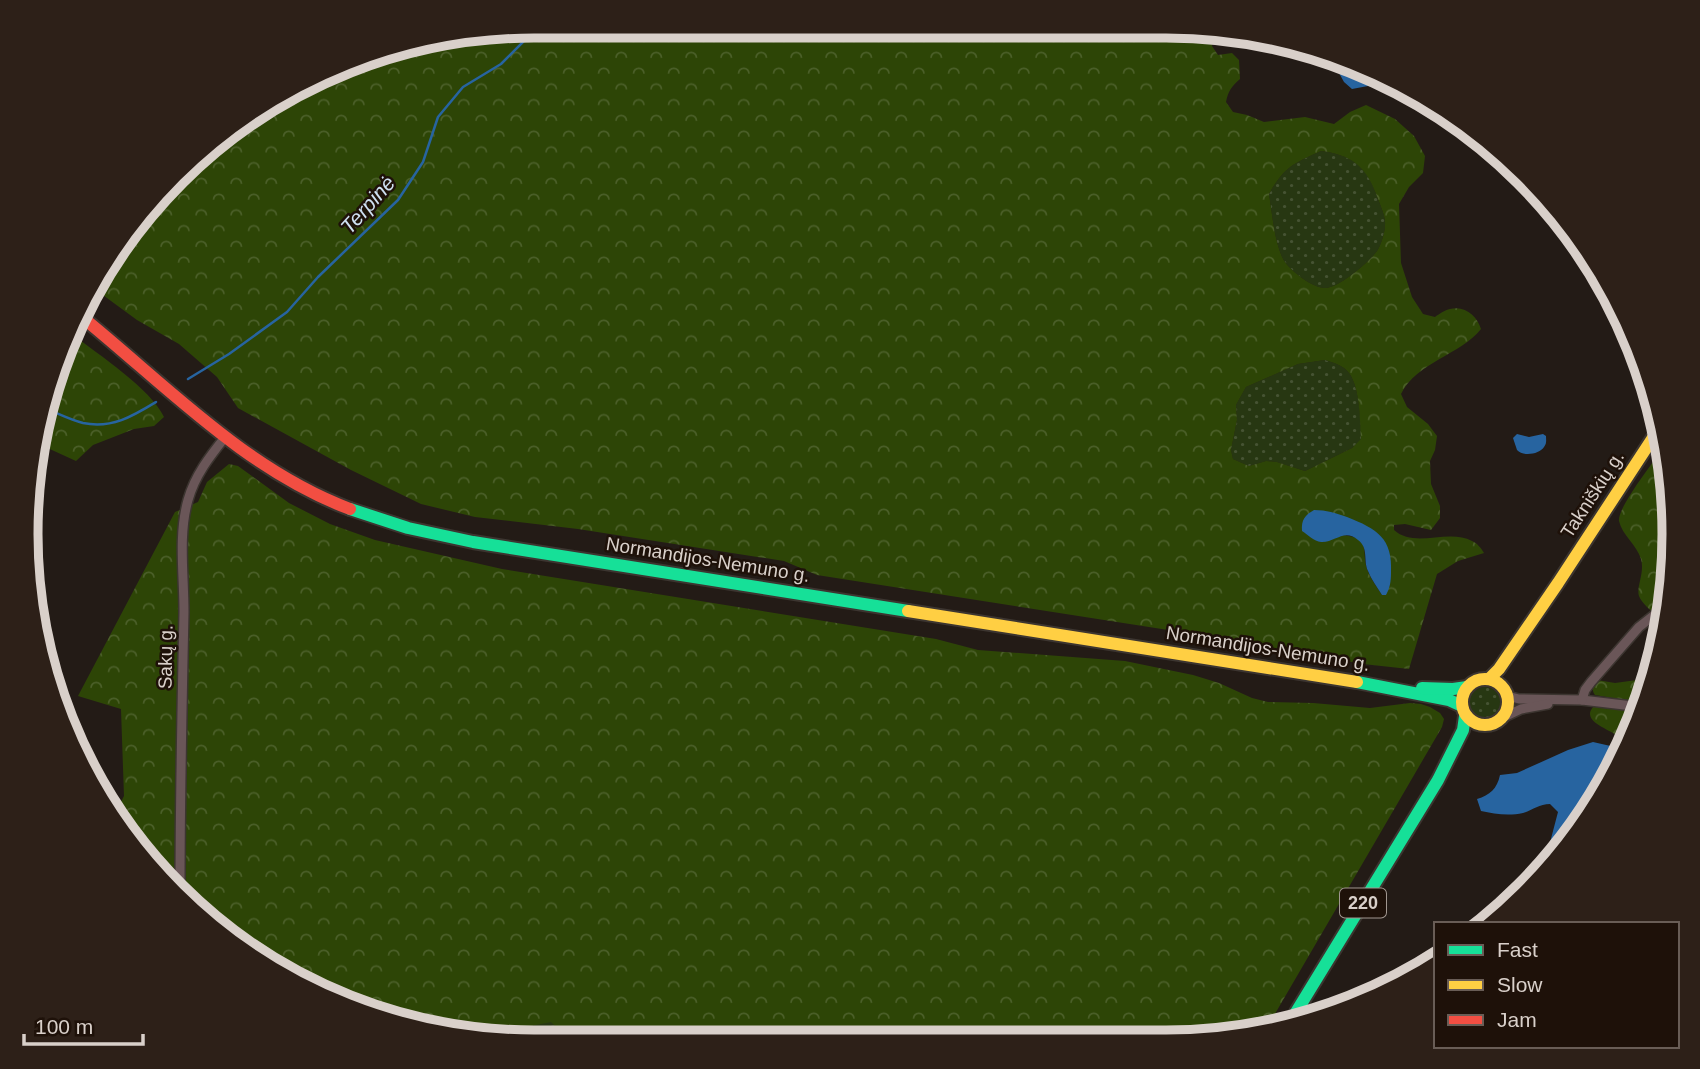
<svg xmlns="http://www.w3.org/2000/svg" width="1700" height="1069" font-family="Helvetica,sans-serif">
<style>
.grass{fill:url(#grass-dots)}
.forest{fill:url(#forest-crowns);fill-rule:evenodd}
.cemetery{fill:url(#cemetery-stones)}
.water{fill:#2764a0}
.lines{fill:none;stroke-linecap:round;stroke-linejoin:round}
.stream{stroke:#2764a0;stroke-width:2.5}
.street-casing{stroke:#3c3530;stroke-width:12}
.fast-casing{stroke:#3c3530;stroke-width:16}
.slow-casing{stroke:#3c3530;stroke-width:16}
.jam-casing{stroke:#3c3530;stroke-width:16}
.street{stroke:#6a5658;stroke-width:9}
.fast{stroke:#16e098;stroke-width:12}
.slow{stroke:#ffcf43;stroke-width:12}
.jam{stroke:#f24e42;stroke-width:12}
.labels{text-anchor:middle;stroke-width:5;stroke-linejoin:round;paint-order:stroke}
.shield{fill:#1e1109;stroke:#a19790;stroke-width:2}
.shield-label{font-size:18px;font-weight:bold;fill:#d9d0ca}
.street-label{font-size:19px;fill:#d9d0ca;stroke:#1e1109}
.water-label{font-size:21px;font-style:italic;fill:#cfe0f2;stroke:#1e1109}
.rim{fill:none;stroke:#d9d0ca;stroke-width:9}
</style>
<defs>
<pattern id="grass-dots" width="8" height="8" patternUnits="userSpaceOnUse" patternTransform="scale(1.75)"><rect width="8" height="8" fill="#273712"/><path d="M2 2h.1M6 6h.1" fill="none" stroke="#465333" stroke-width="1.8" stroke-linecap="round"/></pattern>
<pattern id="forest-crowns" width="20" height="18" patternUnits="userSpaceOnUse" patternTransform="scale(1.75)"><rect width="20" height="18" fill="#2d4506"/><path d="M2 6a3 3 0 1 1 6 0M12 15a3 3 0 1 1 6 0" fill="none" stroke="#4b5f29"/></pattern>
<pattern id="cemetery-stones" width="16" height="16" patternUnits="userSpaceOnUse" patternTransform="scale(1.75)"><rect width="16" height="16" fill="#273712"/><path d="M2 7V4a2 2 0 0 1 4 0v3zM10 15v-3a2 2 0 0 1 4 0v3z" fill="#465333"/></pattern>
</defs>
<rect width="100%" height="100%" fill="#231b16"/>
<!-- grass -->
<g class="grass">
<path d="M1321 151C1351 155 1367 166 1376 194 1379 203 1386 216 1385 225 1385 232 1381 245 1377 251 1369 262 1339 288 1325 288 1313 288 1292 272 1285 262 1275 248 1272 212 1269 194 1285 166 1293 164 1321 151Z"/>
<path d="M1325 360C1334 363 1343 365 1349 373 1360 388 1360 421 1362 439L1352 448 1305 471 1277 462 1266 461 1249 466 1233 459 1231 450 1237 420 1236 405 1246 387 1298 364Z"/>
<circle cx="1485" cy="703" r="16"/>
</g>
<!-- forest -->
<g class="forest">
<path d="M535 26 1213 30 1212 46 1218 55 1232 53 1239 60 1240 79C1232 86 1228 91 1226 102L1233 112 1247 115 1264 122 1305 117 1334 124 1350 112 1366 105 1395 119 1414 136 1425 156 1423 173 1409 187 1399 204 1401 263 1412 297 1423 314 1435 317C1439 314 1445 310 1450 309 1465 305 1477 316 1481 329 1460 355 1417 362 1401 394L1407 407 1428 424 1437 436 1435 450 1430 461 1431 484 1440 506V518L1431 530 1405 524 1394 525V530C1415 549 1448 528 1472 541 1477 543 1481 548 1484 553L1458 561 1437 574 1409 669 1363 664 1181 632 817 575 784 561 578 529 475 517 421 504 351 470 238 408 217 377 179 344 137 320 96 290 132 225 252 112 372 53ZM1321 151C1351 155 1366 166 1376 194 1379 203 1386 216 1385 225 1385 232 1381 245 1377 251 1369 262 1339 288 1325 288 1313 288 1292 272 1285 262 1275 248 1272 212 1269 194 1285 166 1293 164 1321 151ZM1325 360C1334 363 1343 365 1349 373 1360 388 1360 421 1361 439L1352 448 1305 471 1277 462 1266 461 1249 466 1233 459 1231 450 1237 420 1236 405 1246 387 1298 364ZM1378 533 1386 595H1382C1377 587 1370 578 1367 569 1361 550 1372 538 1342 535Z"/>
<path d="M73 335C98 354 151 389 164 417L154 426 134 429 93 445 76 461 41 445 53 371Z"/>
<path d="M1664 447 1669 469 1673 568 1666 611 1657 617C1652 611 1642 604 1639 596 1636 587 1645 573 1641 559 1637 545 1622 535 1619 521 1617 508 1655 460 1664 447Z"/>
<path d="M229 464 238 466 289 503 330 524 375 540 502 569 936 639 978 650 1125 661 1193 675 1219 683 1252 698 1268 702 1313 703 1370 708 1410 703 1421 704 1430 707 1440 713 1444 719 1442 727 1265 1031 1199 1042 469 1038 340 1004 225 937 113 818 124 796 121 709 78 696 175 512 198 502 207 482Z"/>
<path d="M1597 680 1615 683 1637 680 1650 683 1643 703 1595 695C1591 689 1593 686 1597 680Z"/>
<path d="M1594 706 1639 712 1627 744C1622 740 1618 736 1613 733 1603 727 1581 719 1594 706Z"/>
</g>
<!-- cemetery -->
<path class="cemetery" d="M551 1022 569 1039H505L506 1031Z"/>
<!-- water -->
<g class="water">
<path d="M1346 61 1360 65 1422 101 1414 104 1390 90 1368 86 1352 89 1344 82 1339 73 1343 64Z"/>
<path d="M1517 434 1529 437 1543 434 1546 436C1546 440 1547 443 1544 447 1540 454 1523 457 1517 450 1516 447 1514 441 1513 438Z"/>
<path d="M1314 510C1327 510 1335 513 1347 517 1377 529 1393 538 1391 573 1391 581 1390 588 1386 595H1382C1377 587 1371 579 1368 571 1363 560 1369 548 1358 540 1344 528 1335 543 1321 542 1314 541 1308 535 1302 531 1301 520 1305 515 1314 510Z"/>
<path d="M1593 742 1615 747 1624 753 1621 760 1568 844 1542 873 1558 812 1550 804C1539 804 1533 810 1523 813 1509 816 1494 814 1481 811L1477 799C1490 795 1497 789 1500 775L1517 773 1568 750Z"/>
</g>
<g class="lines">
<!-- stream -->
<g class="stream">
<path d="M188 379 229 354 287 312 318 277 398 200 423 162 438 117 463 87 501 64 539 26"/>
<path d="M47 409C59 414 71 420 83 423 112 429 133 416 156 402"/>
</g>
<defs>
<g id="street">
<path d="M1507 696 1519 699 1582 700 1641 707"/>
<path d="M1582 700 1585 690 1591 682 1639 627 1667 605"/>
<path d="M1502 718 1521 709 1548 704"/>
<path d="M180 890C180 797 182 704 184 612 184 575 178 535 188 500 195 475 210 456 226 436"/>
</g>
<g id="fast">
<path d="M350 509 408 528 473 542 908 611"/>
<path d="M1357 682 1449 700 1462 706"/>
<path d="M1422 688 1453 689 1467 687"/>
<path d="M1287 1027 1438 780 1463 730 1465 716"/>
</g>
<g id="slow">
<path d="M908 611 1357 682"/>
<circle cx="1485" cy="702" r="23"/>
<path d="M1489 679 1499 669 1558 583 1660 427"/>
</g>
<path id="jam" d="M82 317C167 386 246 470 350 509"/>
</defs>
<!-- street casing -->
<use href="#street" class="street-casing"/>
<!-- fast casing -->
<use href="#fast" class="fast-casing"/>
<!-- slow casing -->
<use href="#slow" class="slow-casing"/>
<!-- jam casing -->
<use href="#jam" class="jam-casing"/>
<!-- street -->
<use href="#street" class="street"/>
<!-- fast -->
<use href="#fast" class="fast"/>
<!-- slow -->
<use href="#slow" class="slow"/>
<!-- jam -->
<use href="#jam" class="jam"/>
</g>
<g class="labels">
<!-- shield labels -->
<rect class="shield" x="1340" y="888.5" width="46" height="29" rx="5"/>
<g class="shield-label">
<text x="1363" y="909">220</text>
</g>
<!-- street labels -->
<g class="street-label">
<text transform="translate(1592 494) rotate(-57)" y="7">Takniškių g.</text>
<text transform="translate(708 559) rotate(9)" y="7">Normandijos-Nemuno g.</text>
<text transform="translate(1268 648) rotate(9)" y="7">Normandijos-Nemuno g.</text>
<text transform="translate(165 657) rotate(-89)" y="7">Sakų g.</text>
</g>
<!-- water labels -->
<g class="water-label">
<text transform="translate(368 205) rotate(-48)" y="7">Terpinė</text>
</g>
</g>
<!-- crop -->
<path d="M0 0H1700V1069H0ZM534 38H1166A496 496 0 0 1 1662 534V534A496 496 0 0 1 1166 1030H534A496 496 0 0 1 38 534V534A496 496 0 0 1 534 38Z" fill="#2d2018" fill-rule="evenodd"/>
<path class="rim" d="M534 38H1166A496 496 0 0 1 1662 534V534A496 496 0 0 1 1166 1030H534A496 496 0 0 1 38 534V534A496 496 0 0 1 534 38Z"/>
<!-- legend -->
<rect x="1434" y="922" width="245" height="126" fill="#1e1109" stroke="#695d56" stroke-width="2"/>
<rect x="1448" y="945" width="35" height="10" fill="#16e098" stroke="#695d56" stroke-width="2"/>
<text x="1497" y="957" font-size="21" fill="#d9d0ca">Fast</text>
<rect x="1448" y="980" width="35" height="10" fill="#ffcf43" stroke="#695d56" stroke-width="2"/>
<text x="1497" y="992" font-size="21" fill="#d9d0ca">Slow</text>
<rect x="1448" y="1015" width="35" height="10" fill="#f24e42" stroke="#695d56" stroke-width="2"/>
<text x="1497" y="1027" font-size="21" fill="#d9d0ca">Jam</text>
<!-- scale -->
<path d="M24 1034v10h119v-10" fill="none" stroke="#d9d0ca" stroke-width="3.5"/>
<text x="35" y="1034" font-size="21" fill="#d9d0ca" stroke="#1e1109" stroke-width="5" paint-order="stroke">100 m</text>
</svg>
